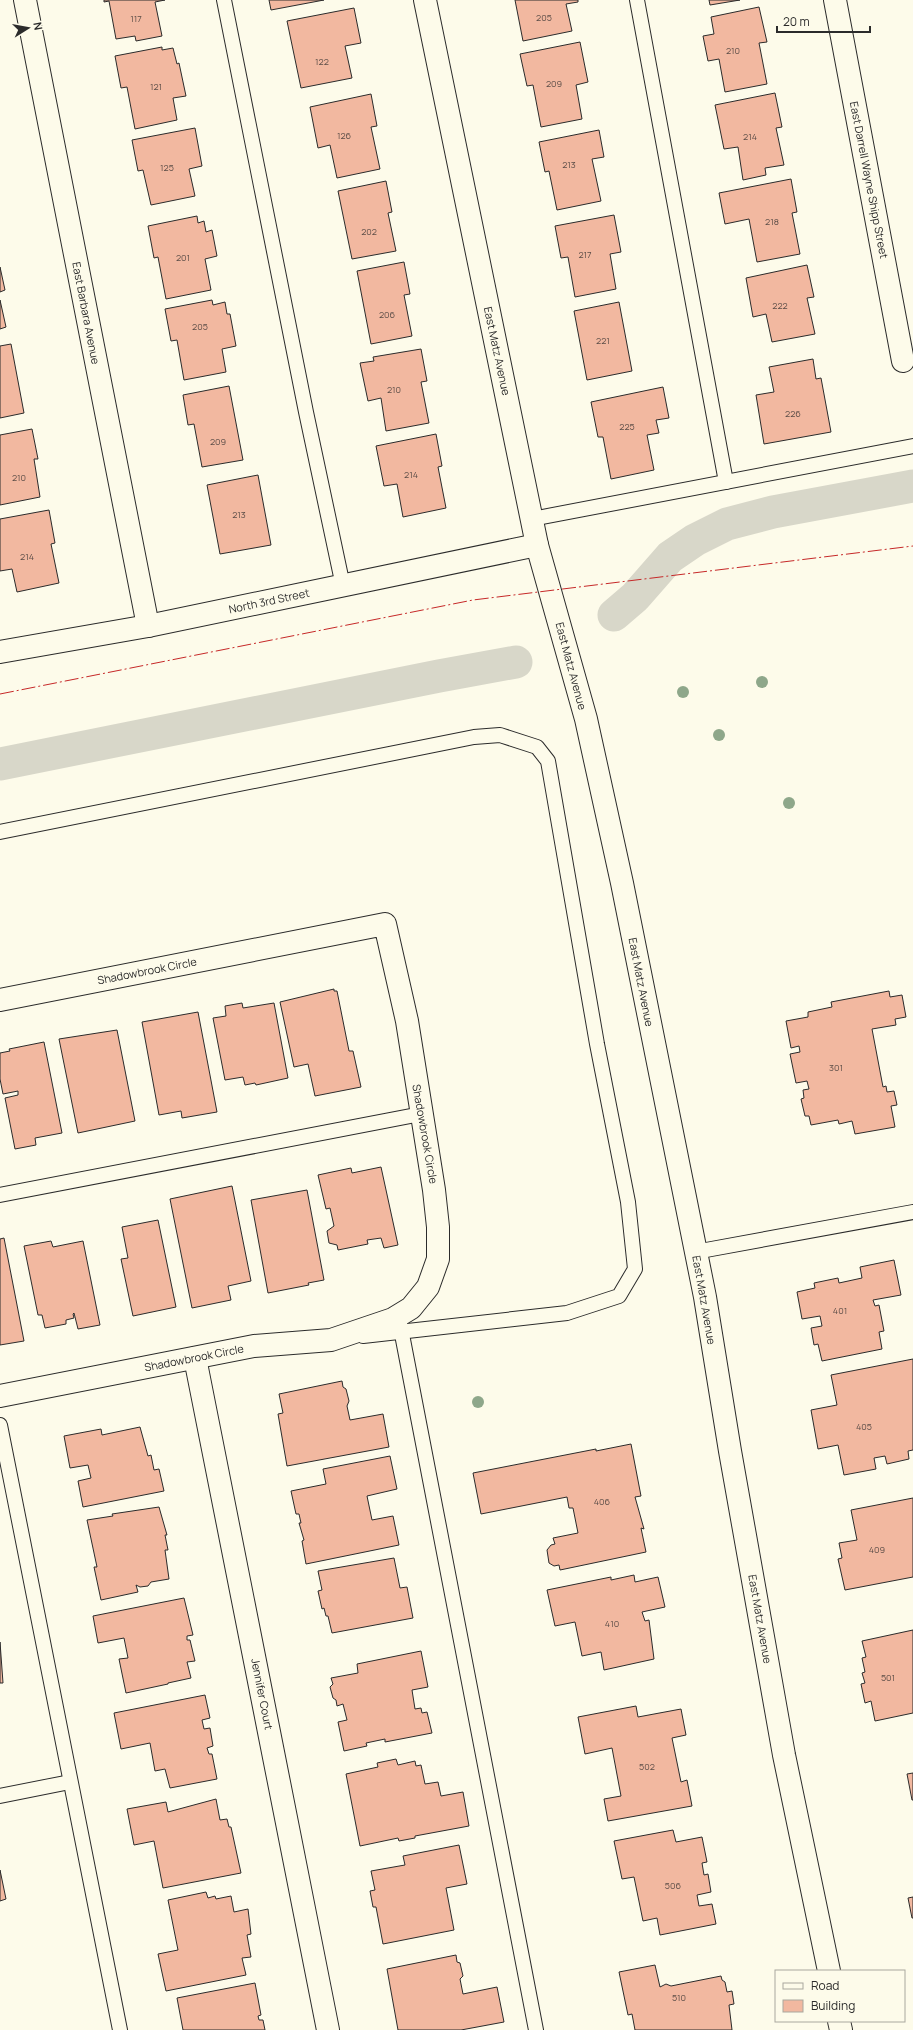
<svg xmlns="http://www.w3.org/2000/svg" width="913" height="2030" font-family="Manrope,sans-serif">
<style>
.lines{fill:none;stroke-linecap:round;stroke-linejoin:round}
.canal{stroke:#d8d7c9;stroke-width:33}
.building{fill:#f2b8a0;stroke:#2b2b2b}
.lane-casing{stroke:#2b2b2b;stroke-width:16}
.street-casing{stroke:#2b2b2b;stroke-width:24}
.secondary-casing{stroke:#2b2b2b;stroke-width:24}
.lane{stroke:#fdfbea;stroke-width:14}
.street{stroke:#fdfbea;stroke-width:22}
.secondary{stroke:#fdfbea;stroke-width:22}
.power{stroke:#c62828;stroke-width:1;stroke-dasharray:14 3 2 3;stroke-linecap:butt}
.tree{fill:#8ea78a}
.labels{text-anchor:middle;stroke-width:3;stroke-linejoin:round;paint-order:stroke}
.number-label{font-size:9px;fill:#5d4e48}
.street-label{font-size:11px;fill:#2b2b2b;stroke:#fdfbea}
</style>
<rect width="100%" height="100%" fill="#fdfbea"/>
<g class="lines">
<!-- canal -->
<g class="canal">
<path d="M614 615 635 597 670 557 695 540 727 524 773 512 913 486"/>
<path d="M0 764 439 676 516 662"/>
</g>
</g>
<!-- building -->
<g class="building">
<path d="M104 0H165L155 2 162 36 136 41 135 36 116 39 109 1 104 2Z"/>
<path d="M269 0H324L271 10Z"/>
<path d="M515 0H578V2L566 4 572 31 523 41Z"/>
<path d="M709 0H740L710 5Z"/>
<path d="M759 7 767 42 759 43 767 84 725 92 719 59 708 61 703 36 714 34 711 17Z"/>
<path d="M354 8 361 43 345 46 352 78 301 88 287 21Z"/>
<path d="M580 42 588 82 576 85 582 119 541 127 533 85 527 86 520 54Z"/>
<path d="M162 47V50L173 48 177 64 179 63 186 96 173 98 177 120 135 129 127 87 121 88 115 56Z"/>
<path d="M775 93 782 127 776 128 784 165 765 168 766 175 743 180 738 147 724 149 715 105Z"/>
<path d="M371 94 377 126 371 127 380 169 337 178 330 145 318 148 310 107Z"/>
<path d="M195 128 202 166 189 169 195 196 151 205 143 170 138 171 132 140Z"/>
<path d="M599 130 604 157 592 159 601 201 557 210 549 171 545 172 539 142Z"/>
<path d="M791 179 797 212 792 213 800 254 757 262 749 219 725 224 719 193Z"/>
<path d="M386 181 392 212 388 213 396 251 352 259 338 191Z"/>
<path d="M614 215 621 252 610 254 616 289 575 297 568 257 561 258 555 226Z"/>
<path d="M197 216 198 223 204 221 206 232 212 230 217 256 205 259 211 290 166 299 158 257 154 258 148 226Z"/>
<path d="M404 262 410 294 404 295 412 336 371 344 357 271Z"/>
<path d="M807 265 814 297 807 298 815 334 772 342 766 314 753 317 746 278Z"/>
<path d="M0 267 5 290 0 292Z"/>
<path d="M0 300 6 327 0 329Z"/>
<path d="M212 300 213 305 225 302 227 314H230L236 346 222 349 226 372 184 380 177 340 171 341 165 309Z"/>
<path d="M619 302 632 371 587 380 574 311Z"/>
<path d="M11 344 24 413 0 418V346Z"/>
<path d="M421 349 427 381 421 382 429 423 386 431 381 398 368 401 360 363 374 361 373 357Z"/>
<path d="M813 359 816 379 821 378 831 432 764 444 756 395 774 392 769 367Z"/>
<path d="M229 386 243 460 202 467 194 424 188 425 183 395Z"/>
<path d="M663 387 669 418 656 420 659 433 647 435 654 470 611 479 603 437H598L591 402Z"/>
<path d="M32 429 38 459H34L40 497 0 505V435Z"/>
<path d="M436 434 442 466 438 467 446 508 403 517 397 484 384 486 376 446Z"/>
<path d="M258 475 271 545 220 554 207 485Z"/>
<path d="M49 510 55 543 51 544 59 583 17 592 12 569 0 571V519Z"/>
<path d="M334 989V991H337L349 1051H353L361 1087 315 1096 308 1064 294 1067 280 1002Z"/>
<path d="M889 991 890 997 902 995 906 1017 895 1019 896 1025 872 1029 883 1087 886 1086 887 1092 894 1091 897 1105 891 1106 895 1127 855 1134 852 1121 839 1124 838 1120 811 1125 809 1116H805L801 1099 804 1098 803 1090 809 1089 807 1081 796 1083 790 1054 800 1052 799 1046 791 1048 786 1021 808 1017V1012L832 1007 831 1002Z"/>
<path d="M242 1003 243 1008 274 1003 288 1078 256 1085 255 1083 245 1085 243 1077 225 1080 213 1018 226 1016 225 1006Z"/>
<path d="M198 1012 217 1112 182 1118 181 1111 159 1115 142 1022Z"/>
<path d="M117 1030 135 1121 78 1133 59 1039Z"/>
<path d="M44 1042 62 1133 35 1138 36 1145 15 1149 5 1098 18 1095V1091L3 1094 0 1079V1053L10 1051 9 1049Z"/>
<path d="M381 1167 398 1245 384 1248 381 1238 367 1240 368 1244 338 1250 337 1245 329 1243 327 1231 334 1226 330 1208 326 1209 318 1175 351 1168 352 1173Z"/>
<path d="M232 1186 251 1281 228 1286 231 1300 192 1308 170 1199Z"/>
<path d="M307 1190 324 1280 308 1283 309 1285 268 1293 251 1200Z"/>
<path d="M158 1220 176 1307 133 1316 121 1259 128 1258 122 1227Z"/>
<path d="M4 1238 24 1341 0 1345V1239Z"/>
<path d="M51 1241 53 1247 83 1241 100 1325 78 1329 74 1313 73 1314 74 1318 66 1320V1324L45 1328 42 1315H38L24 1246Z"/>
<path d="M894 1260 901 1295 873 1300 875 1306 879 1305 884 1331 879 1332 882 1349 822 1361 818 1344 814 1345 811 1328 822 1326 820 1316 802 1319 797 1292 815 1288 814 1283 838 1278 839 1283 862 1278 860 1267Z"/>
<path d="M913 1359V1450L908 1451 909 1459 887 1464 885 1456 874 1458 876 1469 844 1475 838 1445 818 1449 811 1410 837 1405 831 1375Z"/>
<path d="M342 1381 343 1387 346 1389 349 1401 347 1406 350 1420 383 1414 389 1447 287 1466 278 1414 283 1413 279 1394Z"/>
<path d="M140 1427 148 1456 151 1455 154 1470 159 1469 164 1491 83 1507 78 1481 91 1478 88 1465 70 1468 64 1436 101 1429 102 1435Z"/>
<path d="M631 1444 641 1496 635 1497 644 1529 641 1528 646 1552 560 1570 559 1565 554 1566 549 1563 547 1550 551 1545 555 1544 553 1538 578 1533 573 1508H569L567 1497 481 1514 473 1473 596 1449V1451Z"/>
<path d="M390 1456 397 1489 367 1496 372 1520 393 1516 399 1545 306 1564 302 1541 304 1540 299 1523H301L299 1514H296L291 1491 326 1484 323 1469Z"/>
<path d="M913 1498V1577L845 1590 838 1559 842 1558 839 1543 857 1540 851 1510Z"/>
<path d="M159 1507 167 1535H165L168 1550H165L169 1579 151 1582 148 1586 140 1587 136 1585 138 1592 101 1600 94 1567H97L87 1520 113 1516 112 1514Z"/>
<path d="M394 1558 400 1588 407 1587 413 1618 332 1633 328 1616H326L324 1608 322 1609 318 1591 322 1590 318 1571Z"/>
<path d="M634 1575 635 1582 658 1577 665 1607 642 1612 645 1621 649 1620 654 1659 604 1670 601 1652 582 1656 575 1622 555 1626 547 1590 611 1577V1580Z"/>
<path d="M184 1598 193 1635 187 1636V1640H190L195 1661 187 1662 191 1678 168 1683V1684L126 1693 119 1659 128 1658 124 1638 98 1643 93 1616Z"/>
<path d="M913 1630V1713L875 1721 871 1701 865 1703 861 1684 865 1683 862 1673 865 1672 862 1658 866 1657 862 1641Z"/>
<path d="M0 1642 3 1683H0Z"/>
<path d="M421 1651 428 1687 412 1690 415 1709 421 1708 422 1713 427 1712 432 1733 385 1742V1739L366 1743 367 1746 344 1751 338 1722 347 1720 343 1704 337 1706 336 1700 333 1698 330 1687 333 1684 331 1678 358 1673 357 1664Z"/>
<path d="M205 1695 210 1718 202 1720 204 1729 210 1728 213 1746 207 1748 209 1754H212L217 1779 170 1788 165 1769 155 1771 150 1743 121 1749 114 1713Z"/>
<path d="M636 1706 638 1717 681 1709 686 1735 672 1738 681 1782 687 1780 692 1806 608 1821 604 1799 621 1796 612 1748 585 1754 578 1717Z"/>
<path d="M396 1759 398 1765 415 1761 416 1766 421 1765 425 1784 438 1782 441 1796 463 1792 469 1826 415 1836V1838L399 1841 398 1838 360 1846 346 1774 378 1767 377 1763Z"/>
<path d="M913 1773V1800H912L907 1774Z"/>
<path d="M216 1799 220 1820 227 1819 229 1827H231L241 1873 163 1888 154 1841 134 1845 127 1809 166 1802 168 1812Z"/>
<path d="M673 1830 676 1842 702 1837 707 1862 702 1863 704 1875 708 1874 711 1892 697 1895 699 1906 712 1904 716 1924 660 1935 657 1918 643 1921 634 1877 622 1879 614 1841Z"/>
<path d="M459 1845 467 1884 446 1888 454 1930 383 1944 376 1907H373L370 1891 375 1890 371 1871 405 1865 403 1856Z"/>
<path d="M0 1870 6 1899 0 1901Z"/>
<path d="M206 1892 208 1898 215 1896 216 1899 231 1896 234 1912 248 1909 251 1934 247 1935 251 1957 242 1958 246 1975 166 1991 158 1954 178 1950 168 1900Z"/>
<path d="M913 1897V1918H912L908 1898Z"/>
<path d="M456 1955 457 1962 460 1963 463 1976 460 1979 463 1994 497 1987 504 2022 461 2030H398L387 1969Z"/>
<path d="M655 1965 660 1987 666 1984 671 1986 721 1976 722 1980 725 1982 727 1992 732 1991 734 2004 729 2005 732 2030H635L632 2014 628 2015 619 1972Z"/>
<path d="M255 1983 261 2015 258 2016 259 2020H263L265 2030H183L177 1998Z"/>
</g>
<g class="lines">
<defs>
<g id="lane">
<path d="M224 0 306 412 343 586"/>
<path d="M637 0 726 482"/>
<path d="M532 519 913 446"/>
<path d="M0 832 474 737 500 735 537 747 548 761 597 1044 628 1202 635 1269 619 1296 567 1313 363 1336"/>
<path d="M0 1195 421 1114"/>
<path d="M695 1252 913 1212"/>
<path d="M400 1324 536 2030"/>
<path d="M0 1425 120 2030"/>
<path d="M0 1796 70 1782"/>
</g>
<g id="street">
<path d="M25 0 148 626"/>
<path d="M835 0 903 361"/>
<path d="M0 652 148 626 537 545"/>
<path d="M0 1000 385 924 407 1021 434 1190 438 1227V1259L428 1287 411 1308 393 1319 331 1340 254 1346 0 1396"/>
<path d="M195 1358 328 2030"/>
</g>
<g id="secondary">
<path d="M425 0 537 545 586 719 622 883 705 1297 730 1451 784 1755 829 1971"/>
<path d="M839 2021 841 2030"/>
</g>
</defs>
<!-- lane casing -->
<use href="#lane" class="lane-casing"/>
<!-- street casing -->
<use href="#street" class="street-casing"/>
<!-- secondary casing -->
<use href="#secondary" class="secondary-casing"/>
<!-- lane -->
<use href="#lane" class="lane"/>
<!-- street -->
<use href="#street" class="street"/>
<!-- secondary -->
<use href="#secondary" class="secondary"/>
<!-- power -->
<path class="power" d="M0 694 473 600 913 546"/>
</g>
<!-- trees -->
<g class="tree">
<circle cx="762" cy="682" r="6"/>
<circle cx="683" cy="692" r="6"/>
<circle cx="719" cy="735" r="6"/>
<circle cx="789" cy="803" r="6"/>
<circle cx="478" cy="1402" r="6"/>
</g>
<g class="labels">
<!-- number labels -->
<g class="number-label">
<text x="544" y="21">205</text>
<text x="136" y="22">117</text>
<text x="733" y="54">210</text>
<text x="322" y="65">122</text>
<text x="554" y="87">209</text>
<text x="156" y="90">121</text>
<text x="344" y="139">126</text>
<text x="750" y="140">214</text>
<text x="569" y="168">213</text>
<text x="167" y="171">125</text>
<text x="772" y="225">218</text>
<text x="369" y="235">202</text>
<text x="585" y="258">217</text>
<text x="183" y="261">201</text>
<text x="780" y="309">222</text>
<text x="387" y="318">206</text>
<text x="200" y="330">205</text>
<text x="603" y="344">221</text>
<text x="394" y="393">210</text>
<text x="793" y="417">226</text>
<text x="627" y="430">225</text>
<text x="218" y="445">209</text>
<text x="411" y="478">214</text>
<text x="19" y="481">210</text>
<text x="239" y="518">213</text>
<text x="27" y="560">214</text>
<text x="836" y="1071">301</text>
<text x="840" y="1314">401</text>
<text x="864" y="1430">405</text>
<text x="602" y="1505">406</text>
<text x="877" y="1553">409</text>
<text x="612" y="1627">410</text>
<text x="888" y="1681">501</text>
<text x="647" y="1770">502</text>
<text x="673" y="1889">506</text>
<text x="679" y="2001">510</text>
</g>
<!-- street labels -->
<g class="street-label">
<text transform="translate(869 180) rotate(79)" y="4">East Darrell Wayne Shipp Street</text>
<text transform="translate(86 313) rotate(79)" y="4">East Barbara Avenue</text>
<text transform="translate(497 351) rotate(78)" y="4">East Matz Avenue</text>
<text transform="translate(269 601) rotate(-12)" y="4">North 3rd Street</text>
<text transform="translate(571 666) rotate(75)" y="4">East Matz Avenue</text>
<text transform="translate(147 971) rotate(-11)" y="4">Shadowbrook Circle</text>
<text transform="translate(641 982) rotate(79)" y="4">East Matz Avenue</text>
<text transform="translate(425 1134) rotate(80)" y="4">Shadowbrook Circle</text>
<text transform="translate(704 1300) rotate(80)" y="4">East Matz Avenue</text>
<text transform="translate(194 1358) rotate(-11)" y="4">Shadowbrook Circle</text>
<text transform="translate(760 1619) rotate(80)" y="4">East Matz Avenue</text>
<text transform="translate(262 1694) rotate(79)" y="4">Jennifer Court</text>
</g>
</g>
<!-- legend -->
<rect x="775" y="1970" width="130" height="52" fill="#fdfbea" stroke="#a9a89e"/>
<rect x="783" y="1983" width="20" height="6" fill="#fdfbea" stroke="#a9a89e"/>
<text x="811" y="1990" font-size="12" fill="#2b2b2b">Road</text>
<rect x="783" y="2000" width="20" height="12" fill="#f2b8a0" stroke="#a9a89e"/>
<text x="811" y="2010" font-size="12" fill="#2b2b2b">Building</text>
<!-- north arrow -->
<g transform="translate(28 28) rotate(79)" stroke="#fdfbea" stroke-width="3" paint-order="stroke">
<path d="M0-3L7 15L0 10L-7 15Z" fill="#2b2b2b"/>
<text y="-6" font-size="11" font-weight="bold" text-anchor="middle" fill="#2b2b2b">N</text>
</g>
<!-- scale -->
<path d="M777 26v6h93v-6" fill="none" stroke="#2b2b2b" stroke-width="2"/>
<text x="783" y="26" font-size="12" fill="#2b2b2b" stroke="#fdfbea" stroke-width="3" paint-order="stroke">20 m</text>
</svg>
